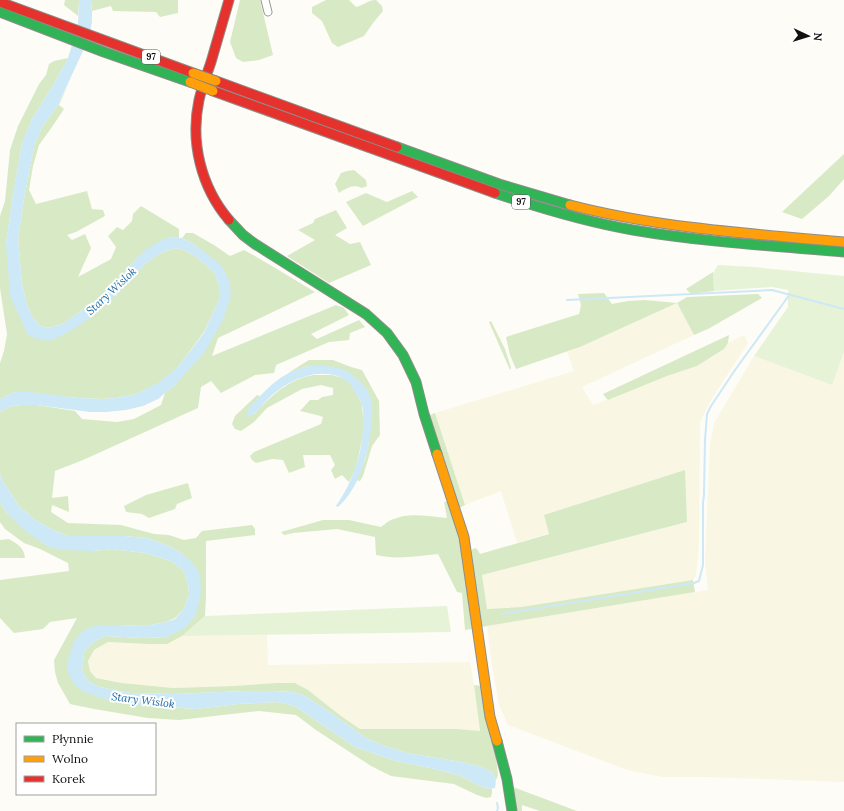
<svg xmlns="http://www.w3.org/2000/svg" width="844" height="811" font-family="Lora,serif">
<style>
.farmland{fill:#f9f7e4}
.green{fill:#e7f3d7}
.forest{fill:#d8eac5}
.water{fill:#cde8f7}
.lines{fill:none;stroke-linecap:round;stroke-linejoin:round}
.stream{stroke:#cde8f7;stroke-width:2}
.street-casing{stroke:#979795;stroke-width:9}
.fast-casing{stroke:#8e8d8b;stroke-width:11}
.slow-casing{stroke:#8e8d8b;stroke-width:11}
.jam-casing{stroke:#8e8d8b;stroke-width:11}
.street{stroke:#fffffe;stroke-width:7}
.fast{stroke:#30b455;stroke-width:9}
.slow{stroke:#ff9f0a;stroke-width:9}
.jam{stroke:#e5322d;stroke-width:9}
.slow-bridge-casing{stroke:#858482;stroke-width:11;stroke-linecap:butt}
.slow-bridge{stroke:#ff9f0a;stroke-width:9}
.labels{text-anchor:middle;stroke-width:4;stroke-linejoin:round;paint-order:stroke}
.shield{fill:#fff;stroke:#585858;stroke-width:1}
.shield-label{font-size:9px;font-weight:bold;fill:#111}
.water-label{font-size:11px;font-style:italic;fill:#1768a6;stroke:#fff}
</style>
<rect width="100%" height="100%" fill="#fdfcf7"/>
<!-- farmland -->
<g class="farmland">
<path d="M677 303 694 335 582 387 593 405 667 376 697 366 724 349 728 343 744 335 748 343 713 397 700 422 699 543 696 576 693 580 521 607 486 609 482 575 687 522 545 515 549 533 517 543 501 491 465 505 435 413 574 371 567 352 580 347Z"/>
<path d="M844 352V782L705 777H662L627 770 508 725 499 705 492 666 487 626 708 590 705 561 710 445 714 423 754 356 832 385Z"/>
<path d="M267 635 268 665 470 662 474 685 480 732 457 729H360L341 716 308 690 295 683H276L233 686 173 688 122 683 96 678 90 671 88 661 94 650 108 642 148 644H166L182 636Z"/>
</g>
<!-- green -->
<g class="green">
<path d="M718 265 753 267 844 276V352L832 385 754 356 788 307V290L772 287 714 291 713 273Z"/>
<path d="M447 606 451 632 182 636 205 616Z"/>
</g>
<!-- forest -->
<g class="forest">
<path d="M65 0H79L78 16 64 5Z"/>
<path d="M91 0H178V13L160 17 156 12 113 11 111 6 92 11Z"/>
<path d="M240 0H260L273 55 259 60 243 62 236 58 230 42Z"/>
<path d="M326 0H349L356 7C364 5 368 0 376 0L382 6 383 11 373 23 364 36 338 47 332 43 322 21 312 13V7Z"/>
<path d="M68 58 54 84 32 119 22 143 13 195 6 244 38 339 116 295 146 263 161 253 175 248 184 250 195 256 214 272 219 286V299L214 311 204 332 178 367 161 382 136 394 116 398 103 399 77 398 15 392 0 399V363L4 351 7 334 0 288V216L5 201 10 150 18 126 39 84 46 75 49 64 54 61Z"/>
<path d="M69 83 59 105 64 109 54 124 39 145 33 166 29 190 36 204 87 191 92 209 103 210 105 216 76 232 67 235 72 240 85 234 91 248 78 277 111 259 116 247 108 236 117 227 123 230 132 221 133 214 141 206 179 229V238L171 237 137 258 120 278 95 301 64 323 53 327 45 328 39 325 32 316 26 302 22 283 18 239 24 199 34 147 42 127 58 105Z"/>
<path d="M844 154V179L829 196 802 219 782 212Z"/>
<path d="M354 170 366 180 367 186 362 188C353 184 347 188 339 193L335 184 341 173 347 171Z"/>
<path d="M412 191 418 197 363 226 346 202 366 193 387 202Z"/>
<path d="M336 210 347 228 335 235 350 244 360 242 371 265 329 283 287 256 315 240 298 230 313 223 315 219Z"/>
<path d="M186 233H193L214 245 230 256 244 250C268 263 291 278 315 292L218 338 212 356 336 305 344 308 349 315 311 334 317 339 359 320 365 327 350 333 349 340 329 342 276 365 274 373 255 375 221 393 211 381 201 387 198 408 83 460 55 471 52 498 68 496 69 512 52 505 51 512 68 523 121 525 154 534 169 535 184 540 196 538 202 531 252 525 255 529V535L206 541V596L205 616 182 636 167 644H148L108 642 94 650 88 661 90 671 96 678 122 683 173 688 233 686 276 683H295L308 690 341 716 360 729H457L480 731 474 685 482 686 495 747 498 775 496 780 492 772 481 767 467 763 407 753 384 746 366 738 324 708 303 695 292 692 272 691H245L174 694 131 693 99 687 88 681 82 671 84 652 92 643 105 636 143 638 167 637 200 601 183 554 169 546 147 538 124 536H68L53 530 35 520 19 506 2 480 0 474V412L9 407 20 405H37L75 411 82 419 117 422 134 419 161 405 165 393 176 384 231 295 197 246 182 238Z"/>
<path d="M713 272 714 291 691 294 686 289Z"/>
<path d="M604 293 612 304 628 301 645 300 677 303 687 297 758 294 762 298 708 329 694 335 677 303 580 347 516 369 510 355 506 337 579 314 581 305 578 294Z"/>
<path d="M491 321 505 349 511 368 510 370 489 322Z"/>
<path d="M729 335 728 343 724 349 697 366 667 376 608 400 603 394Z"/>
<path d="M309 360H333L351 367 362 370 379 401 380 435 372 446 363 476 360 481 356 480 365 460 369 442 360 382 308 366 288 373Z"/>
<path d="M313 375H332L343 378 351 384 362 404 364 430 356 468 349 482 342 475 335 479 331 470 335 465 330 455H303L305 467 289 473 283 460 272 459 256 463 252 460 250 456 254 452 321 424 323 417 317 415 300 411 310 400H318L322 397 333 395V388L321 385 302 389 267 408 254 422 241 431 235 429 232 424 235 416 257 395 260 396 257 400 253 415C271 396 287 380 313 375Z"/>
<path d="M435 413 465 505 459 508 430 415Z"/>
<path d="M685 470 687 522 482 575 487 609 521 607 693 580 695 592 481 627 470 552 474 548 477 549 480 554 549 534 544 515Z"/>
<path d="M188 483 192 498 177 504 175 509 149 518 142 514 126 512 124 506 146 495Z"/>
<path d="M449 501 459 539 465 568 467 594 472 629 465 630 462 593 457 592 438 554C418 556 396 560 376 555L375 537 337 529 293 533 284 535 281 532 323 520H349L381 527C385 524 389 520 394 519 410 512 431 517 447 518L444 502Z"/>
<path d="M0 502 7 513 93 551 112 549 145 553 171 561 183 570 188 583 189 594 184 609 175 618 166 622 145 626 121 625H98L67 668 110 701 140 705 196 709 238 704 278 702 295 706 355 747 396 761 435 769 461 776 478 785 489 789H492V793L491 797 486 798 477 795 454 784 391 776 371 766 316 730 296 715 259 711 179 720 148 718 94 709 70 704 58 683 55 672 54 660 77 618 50 622 43 629 14 633 0 618V580L69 571 68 563 40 549 24 543 5 529 0 522Z"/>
<path d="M9 539C17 544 24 547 25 558H0V540Z"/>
<path d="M513 787 577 811H540L522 805V811H515Z"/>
</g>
<!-- water -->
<g class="water">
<path d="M79 0H91L92 11V22L88 40 58 105 42 127 34 147 24 199 18 239 22 283 26 302 32 316 39 325 45 328 53 327 64 323 95 301 120 278 137 258 145 250 162 240 171 237 182 238 197 246 223 267 230 283 231 295 224 318 204 353 176 384 158 399 143 406 126 410 106 412H90L37 405H20L9 407 0 412V399L15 392H31L77 398 103 399 116 398 136 394 160 382 178 367 204 333 214 311 219 299V286L214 272 195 256 184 250 175 248 161 253 146 263 116 295 94 315 74 329 59 337 49 341 38 339 28 335 10 296 6 244 13 194 22 143 32 119 54 84 68 58 78 25Z"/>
<path d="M308 366C319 366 331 365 342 369 347 371 351 374 355 377 360 382 368 389 370 396 375 412 371 431 368 447 363 469 355 492 338 507L336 506C353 482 364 450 363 420 363 415 364 410 362 405 361 400 357 396 355 392 353 389 352 386 350 384 339 372 318 372 304 377 291 380 277 390 268 399 261 406 256 414 248 417L247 410C259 397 271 383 287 374 293 370 301 369 308 366Z"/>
<path d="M0 474 2 480 19 506 35 520 53 530 68 536H124L147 538 169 546 183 554 191 561 199 572 201 586 200 601 194 618 185 628 167 637 143 638 105 636 92 643 84 652 82 671 88 681 99 687 131 693 174 694 245 691H272L292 692 303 695 324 708 366 738 384 746 407 753 467 763 481 767 492 772 496 780 495 788 489 789 478 785 461 776 435 769 396 761 355 747 295 706 278 702 238 704 196 709 140 705 110 701 85 692 77 687 71 679 67 668 68 661 74 641 84 630 98 625H121L145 626 166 622 175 619 184 609 189 594 188 583 183 570 171 561 145 553 112 549 93 551 61 550 47 546 24 530 7 513 0 502Z"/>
</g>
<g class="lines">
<!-- stream -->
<g class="stream">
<path d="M567 300 772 290 844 309"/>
<path d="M502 614 694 583 699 581 703 565V502L704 495 705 440 707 414 711 406 735 370 790 294"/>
<path d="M497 811 498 808 497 803"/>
</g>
<defs>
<path id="street" d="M265 0 268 12"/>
<g id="fast">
<path d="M0 12 104 52 190 82"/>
<path d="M397 147 499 184 570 205"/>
<path d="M495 193C540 208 586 222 633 230 703 242 774 246 844 252"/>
<path d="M229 220 243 235 255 244 366 314 387 333 403 355 416 382 424 414 437 454"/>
<path d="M497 741 507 779 512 811"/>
</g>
<g id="slow">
<path d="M570 205C659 228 752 234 844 242"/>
<path d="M437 454 464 537 490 717 497 741"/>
</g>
<g id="jam">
<path d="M0 2 193 73"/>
<path d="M216 81 397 147"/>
<path d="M213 91 495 193"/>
<path d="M229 220C201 187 190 142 199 100 202 87 207 74 211 62 217 41 223 21 229 0"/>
</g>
</defs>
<!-- street casing -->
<use href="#street" class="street-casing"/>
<!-- fast casing -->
<use href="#fast" class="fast-casing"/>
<!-- slow casing -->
<use href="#slow" class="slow-casing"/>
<!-- jam casing -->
<use href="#jam" class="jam-casing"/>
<!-- street -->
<use href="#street" class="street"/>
<!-- fast -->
<use href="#fast" class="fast"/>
<!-- slow -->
<use href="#slow" class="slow"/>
<!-- jam -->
<use href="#jam" class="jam"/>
<defs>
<g id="slow-bridge">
<path d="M193 73 216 81"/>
<path d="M190 82 213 91"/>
</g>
</defs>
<!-- slow-bridge casing -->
<use href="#slow-bridge" class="slow-bridge-casing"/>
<!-- slow-bridge -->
<use href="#slow-bridge" class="slow-bridge"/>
</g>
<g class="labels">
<!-- shield labels -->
<g class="shield">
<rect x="142" y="50" width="18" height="14" rx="3"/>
<rect x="512" y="195" width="18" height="14" rx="3"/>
</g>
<g class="shield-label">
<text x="151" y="60">97</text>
<text x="521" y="205">97</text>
</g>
<!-- water labels -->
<g class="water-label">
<text transform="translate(111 291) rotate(-43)" y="4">Stary Wislok</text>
<text transform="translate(143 700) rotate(7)" y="4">Stary Wislok</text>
</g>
</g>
<!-- legend -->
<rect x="16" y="723" width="140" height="72" fill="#ffffff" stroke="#a0a0a0"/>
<rect x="24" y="736" width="20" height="6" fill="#30b455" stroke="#a0a0a0"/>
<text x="52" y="743" font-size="12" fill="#111111">Płynnie</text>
<rect x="24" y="756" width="20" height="6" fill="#ff9f0a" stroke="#a0a0a0"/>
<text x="52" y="763" font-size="12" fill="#111111">Wolno</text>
<rect x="24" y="776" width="20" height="6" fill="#e5322d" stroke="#a0a0a0"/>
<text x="52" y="783" font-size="12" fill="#111111">Korek</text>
<!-- north arrow -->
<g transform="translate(808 36) rotate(94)" stroke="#ffffff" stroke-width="3" paint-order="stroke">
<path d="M0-3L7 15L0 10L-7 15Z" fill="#111111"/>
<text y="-6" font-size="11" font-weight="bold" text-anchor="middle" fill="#111111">N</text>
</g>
</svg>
